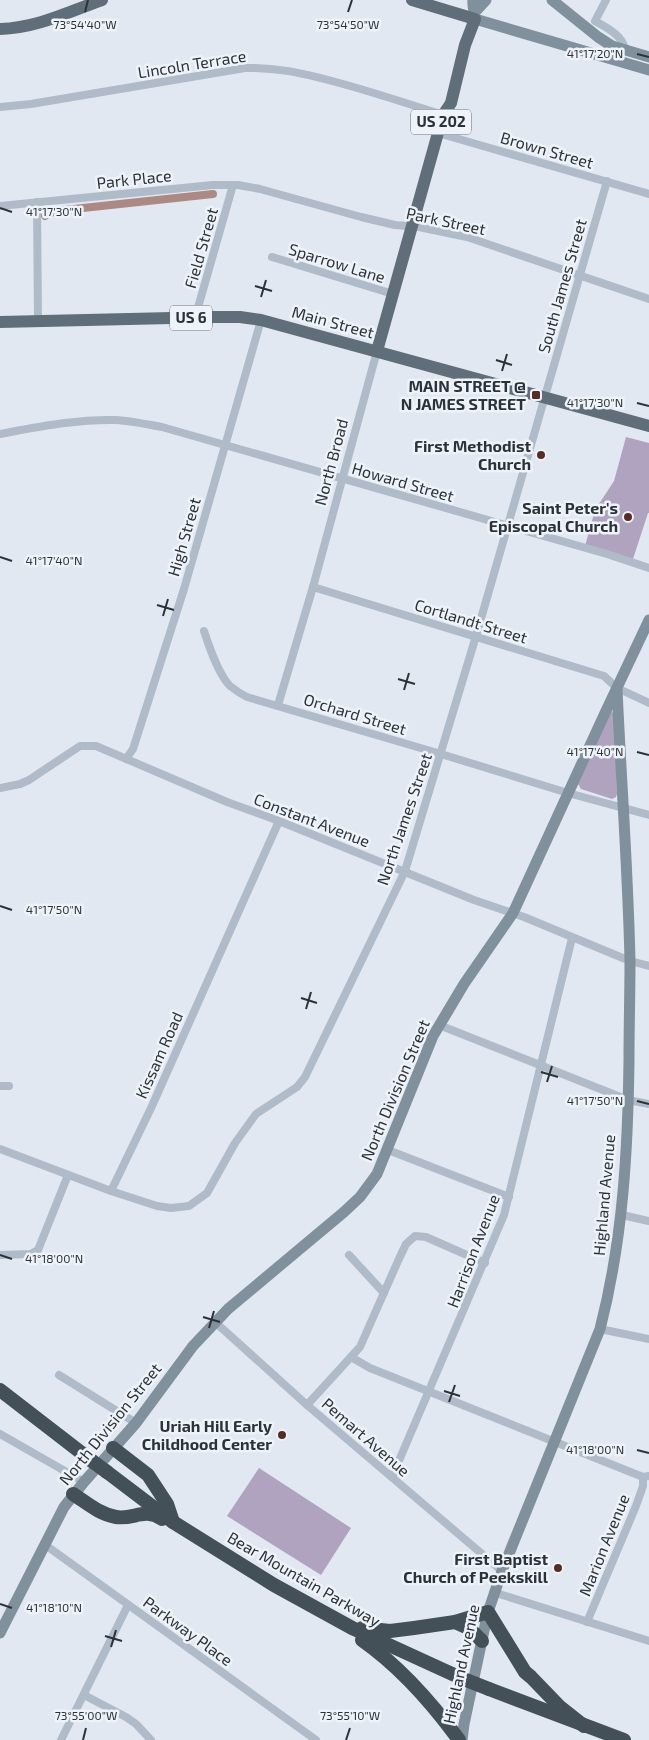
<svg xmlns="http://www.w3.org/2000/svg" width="649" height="1740" font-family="'Exo 2',sans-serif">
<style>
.green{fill:#afa3bf}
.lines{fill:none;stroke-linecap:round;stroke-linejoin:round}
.canal{stroke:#ab8984;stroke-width:8}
.street{stroke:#afbbc8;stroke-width:8}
.secondary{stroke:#80909c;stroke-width:11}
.primary{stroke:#5f6e78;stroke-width:12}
.highway{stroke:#445058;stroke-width:14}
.highway-bridge{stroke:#445058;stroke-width:14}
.ticks{fill:none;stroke:#2c3338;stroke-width:2}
.poi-dot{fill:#552d26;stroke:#eef2f9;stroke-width:2}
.labels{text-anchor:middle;stroke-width:5;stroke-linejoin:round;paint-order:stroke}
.shield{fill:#eef2f9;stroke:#666c72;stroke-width:1}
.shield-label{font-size:15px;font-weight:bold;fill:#2c3338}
.street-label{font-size:16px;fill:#2c3338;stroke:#eef2f9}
.poi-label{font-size:16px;font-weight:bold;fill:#2c3338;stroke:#eef2f9;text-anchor:end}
.ticks-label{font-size:12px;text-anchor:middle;fill:#2c3338;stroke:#eef2f9;stroke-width:5;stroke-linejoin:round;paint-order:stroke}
</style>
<rect width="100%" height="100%" fill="#e2e8f1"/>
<!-- green -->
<g class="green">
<path d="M626 437 649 443V513H648L632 562 585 546 595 510 614 481Z"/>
<path d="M611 712 614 713 617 794 616 797 612 799 581 789 578 784Z"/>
<path d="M259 1468 351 1528 321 1575 227 1516Z"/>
</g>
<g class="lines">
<!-- canal -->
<path class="canal" d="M45 216 55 211 213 194"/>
<!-- street -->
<g class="street">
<path d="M606 0 595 21C607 28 622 35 625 49"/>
<path d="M0 107 31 104 245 68C276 67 302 73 332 81 370 91 406 103 443 115"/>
<path d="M438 133 649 194"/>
<path d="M37 202 38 321"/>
<path d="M0 206 213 185H238L260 189 361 217 395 225 419 227 467 237 649 299"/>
<path d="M272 257 393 294"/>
<path d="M195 318 233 185"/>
<path d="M0 434C38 427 77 419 116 420 131 421 146 424 162 427L607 554 649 568"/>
<path d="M313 587 604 676 617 688 649 703"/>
<path d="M204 631C209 646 218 674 230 686 235 690 241 694 247 697L441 754 568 793 649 815"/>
<path d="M278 705 313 587 377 351"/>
<path d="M126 759 133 749 184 589 261 320"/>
<path d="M0 788 20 784 29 780 80 746H96L227 802 279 821 474 900 524 917 630 961 649 966"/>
<path d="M439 1025 628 1100 649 1104"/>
<path d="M0 1086H9"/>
<path d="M0 1149 111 1191 157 1206 171 1208 189 1206 207 1193 235 1143 256 1114 297 1087 305 1077 405 871 476 636 607 181"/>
<path d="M388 1150 509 1197"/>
<path d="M111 1191 152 1106 279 821"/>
<path d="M622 1215 649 1221"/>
<path d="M0 1255 31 1254 38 1250 68 1175"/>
<path d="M349 1255 384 1293"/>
<path d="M215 1322 307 1405 502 1571"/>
<path d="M600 1329 649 1339"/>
<path d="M351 1357 370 1368 643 1477 649 1476"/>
<path d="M59 1375 136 1423"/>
<path d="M307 1405 360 1347 398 1261 406 1244 415 1236 426 1237 485 1263"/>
<path d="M0 1434 84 1482"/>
<path d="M392 1477 504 1215 572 938"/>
<path d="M44 1544 316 1740"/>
<path d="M493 1592 649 1641"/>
<path d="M587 1622 636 1506 643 1486V1477"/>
<path d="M84 1695 126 1717 136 1724 151 1740"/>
<path d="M61 1740 128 1605"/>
</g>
<!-- secondary -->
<g class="secondary">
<path d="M473 0C472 7 475 12 475 19L649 70"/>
<path d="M552 0 598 37 612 46 649 57"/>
<path d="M475 12 486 0"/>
<path d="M0 1633 64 1507 84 1482 136 1423 193 1346 228 1309 344 1212 360 1197 377 1174 433 1036 464 984 513 913 605 713 649 620"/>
<path d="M462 1740 464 1724 488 1612 502 1571 600 1329C623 1240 628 1150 629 1059 629 1026 630 993 630 961 628 870 621 779 617 689"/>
</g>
<!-- primary -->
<g class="primary">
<path d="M0 29C37 28 68 12 102 0"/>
<path d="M0 322 215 317H240L261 320 649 426"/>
<path d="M377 351 443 115 451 103 465 45 475 19 412 0"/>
</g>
<!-- highway -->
<g class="highway">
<path d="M0 1390 92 1461"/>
<path d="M113 1448 148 1475 167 1504 173 1522"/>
<path d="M107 1472 173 1522 274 1585 354 1629 461 1678"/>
<path d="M73 1494C87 1503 99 1514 116 1517 134 1520 144 1507 162 1519"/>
<path d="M455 1622 470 1629 482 1641"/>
<path d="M362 1628 390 1631 414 1628 455 1622 488 1612 525 1672 531 1677 560 1707 584 1726"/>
<path d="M362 1640C399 1666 432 1703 459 1740"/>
<path d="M489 1689 624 1740"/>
</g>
<!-- highway-bridge -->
<g class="highway-bridge">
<path d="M92 1461 107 1472"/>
<path d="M461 1678 489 1689"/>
</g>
</g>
<!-- ticks -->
<path class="ticks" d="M85 12 88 0M348 12 352 0M637 54 649 57M0 208 12 212M255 286 272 291M261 297 266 280M496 360 512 365M502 371 507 354M637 403 649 406M0 557 12 561M157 605 174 610M163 616 168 599M398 679 415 684M404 690 409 673M637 752 649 755M0 906 12 910M301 998 317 1003M306 1009 311 992M541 1072 558 1077M547 1082 552 1066M637 1101 649 1104M0 1255 12 1259M203 1317 220 1322M209 1328 214 1311M444 1391 460 1396M449 1402 455 1385M637 1450 649 1453M0 1604 12 1608M105 1636 122 1641M111 1647 116 1630M83 1740 86 1728M346 1740 350 1728"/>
<!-- markers -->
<g class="poi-dot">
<rect x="531" y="390" width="10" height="10" rx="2.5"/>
<circle cx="541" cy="455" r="5"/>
<circle cx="628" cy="517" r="5"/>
<circle cx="282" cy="1435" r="5"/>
<circle cx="558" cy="1568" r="5"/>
</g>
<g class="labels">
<!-- shield labels -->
<g class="shield">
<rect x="411" y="109.5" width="60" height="25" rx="4"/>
<rect x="170" y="305.5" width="42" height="25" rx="4"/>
</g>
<g class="shield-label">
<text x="441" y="127">US 202</text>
<text x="191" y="323">US 6</text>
</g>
<!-- street labels -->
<g class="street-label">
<text transform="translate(192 64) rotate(-9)" y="6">Lincoln Terrace</text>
<text transform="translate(547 150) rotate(16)" y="6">Brown Street</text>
<text transform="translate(134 179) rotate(-6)" y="6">Park Place</text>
<text transform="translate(446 221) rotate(12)" y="6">Park Street</text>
<text transform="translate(201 248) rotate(-74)" y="6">Field Street</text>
<text transform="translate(337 263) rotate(17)" y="6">Sparrow Lane</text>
<text transform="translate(562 286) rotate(-74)" y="6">South James Street</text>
<text transform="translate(333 322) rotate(15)" y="6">Main Street</text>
<text transform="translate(331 462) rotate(-75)" y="6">North Broad</text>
<text transform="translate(403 482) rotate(16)" y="6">Howard Street</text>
<text transform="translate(184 537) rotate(-74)" y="6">High Street</text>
<text transform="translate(471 621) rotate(17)" y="6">Cortlandt Street</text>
<text transform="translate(355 714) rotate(17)" y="6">Orchard Street</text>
<text transform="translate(404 819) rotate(-71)" y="6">North James Street</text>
<text transform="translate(312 820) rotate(21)" y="6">Constant Avenue</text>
<text transform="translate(159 1055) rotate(-66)" y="6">Kissam Road</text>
<text transform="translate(395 1090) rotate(-67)" y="6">North Division Street</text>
<text transform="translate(604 1195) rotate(-85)" y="6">Highland Avenue</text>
<text transform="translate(473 1251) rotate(-69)" y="6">Harrison Avenue</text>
<text transform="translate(110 1424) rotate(-51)" y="6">North Division Street</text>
<text transform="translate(366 1437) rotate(41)" y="6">Pemart Avenue</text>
<text transform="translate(604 1545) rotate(-68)" y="6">Marion Avenue</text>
<text transform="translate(304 1579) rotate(30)" y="6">Bear Mountain Parkway</text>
<text transform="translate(188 1631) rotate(36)" y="6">Parkway Place</text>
<text transform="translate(461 1664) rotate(-78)" y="6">Highland Avenue</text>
</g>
<!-- poi labels -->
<g class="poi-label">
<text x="526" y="392">MAIN STREET @<tspan x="526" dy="18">N JAMES STREET</tspan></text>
<text x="531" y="452">First Methodist<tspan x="531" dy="18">Church</tspan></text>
<text x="618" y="514">Saint Peter's<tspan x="618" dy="18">Episcopal Church</tspan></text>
<text x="272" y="1432">Uriah Hill Early<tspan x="272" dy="18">Childhood Center</tspan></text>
<text x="548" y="1565">First Baptist<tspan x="548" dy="18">Church of Peekskill</tspan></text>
</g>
</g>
<g class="ticks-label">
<text x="85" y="29">73°54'40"W</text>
<text x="348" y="29">73°54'50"W</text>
<text x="595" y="58">41°17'20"N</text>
<text x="54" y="216">41°17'30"N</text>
<text x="595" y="407">41°17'30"N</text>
<text x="54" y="565">41°17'40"N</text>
<text x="595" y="756">41°17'40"N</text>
<text x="54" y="914">41°17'50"N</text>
<text x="595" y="1105">41°17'50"N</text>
<text x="54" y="1263">41°18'00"N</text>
<text x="595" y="1454">41°18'00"N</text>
<text x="54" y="1612">41°18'10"N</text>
<text x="86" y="1720">73°55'00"W</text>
<text x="350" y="1720">73°55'10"W</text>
</g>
</svg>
